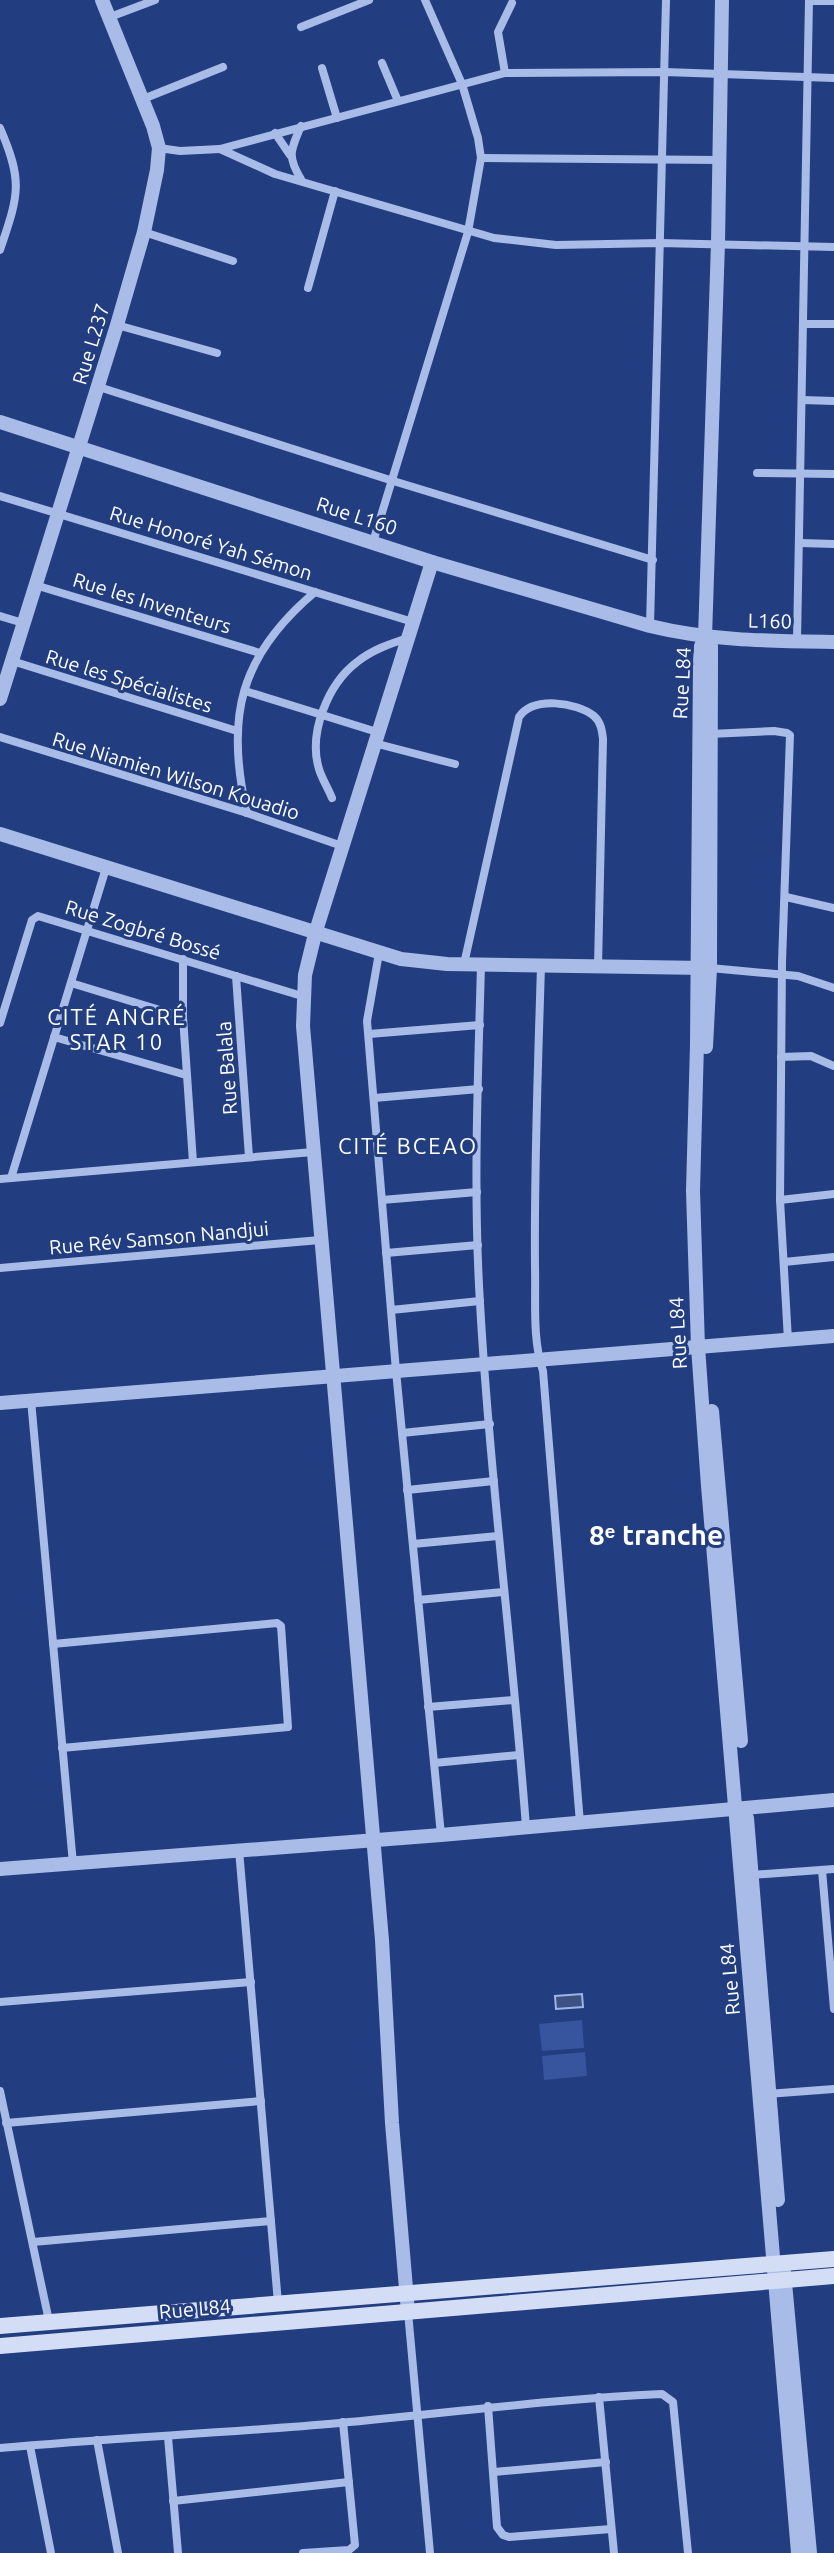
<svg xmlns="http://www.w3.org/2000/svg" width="834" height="2553" font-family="Ubuntu,sans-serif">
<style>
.green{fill:#36559e}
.water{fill:#3d5182;stroke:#9cb5e8;stroke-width:2}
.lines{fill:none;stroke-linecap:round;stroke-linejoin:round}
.minor{stroke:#a8bce7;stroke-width:8}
.tertiary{stroke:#a8bce7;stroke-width:14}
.secondary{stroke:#d3ddf6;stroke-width:16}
.labels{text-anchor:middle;stroke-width:6;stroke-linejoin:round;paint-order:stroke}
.street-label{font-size:20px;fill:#fff;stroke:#223e80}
.neighbourhood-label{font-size:22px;letter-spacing:2px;fill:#fff;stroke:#223e80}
.district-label{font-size:28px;font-weight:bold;fill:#fff;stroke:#223e80}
</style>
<rect width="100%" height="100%" fill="#223e80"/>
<!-- green -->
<g class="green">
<path d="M582 2020 584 2048 542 2051 539 2024Z"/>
<path d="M585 2052 587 2076 544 2080 542 2056Z"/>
</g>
<!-- water -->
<path class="water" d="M582 1994 583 2007 556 2009 555 1996Z"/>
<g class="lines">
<!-- minor -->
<g class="minor">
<path d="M809 1H834"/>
<path d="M110 17 155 0"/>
<path d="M301 27 369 0"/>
<path d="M382 63 398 101"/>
<path d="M322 68 337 118"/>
<path d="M505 73 498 32 512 3"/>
<path d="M143 99 223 67"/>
<path d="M301 126C290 151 287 157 302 181"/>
<path d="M0 128C24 183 18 196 0 250"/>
<path d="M275 133 290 155"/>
<path d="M159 148 180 151 220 149 505 73 665 72 834 78"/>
<path d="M220 149 275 174 494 238 556 245 660 243 834 247"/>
<path d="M481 158 720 160"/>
<path d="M144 232 233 261"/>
<path d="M308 288 335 191"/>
<path d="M804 324H834"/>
<path d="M117 325 217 353"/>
<path d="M99 387 390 480 653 560"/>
<path d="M802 400 834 401"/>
<path d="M757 473 834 474"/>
<path d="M0 496 413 622"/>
<path d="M373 542 468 232 481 158 478 138 462 84 425 0"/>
<path d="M800 543 834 544"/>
<path d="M35 585 260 653"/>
<path d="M0 616 23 623"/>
<path d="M650 626 666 0"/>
<path d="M797 641 809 0"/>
<path d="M12 661 237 731"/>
<path d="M245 691 377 732"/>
<path d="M710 734 774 731 787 733 790 735 782 962 780 1200 788 1340"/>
<path d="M0 737 247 813 342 846"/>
<path d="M374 743 455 764"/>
<path d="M332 798C328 788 322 779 319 769 308 733 328 684 357 662 372 650 389 644 408 638"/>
<path d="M247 813C225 718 239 656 315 592"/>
<path d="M786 897 834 908"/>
<path d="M379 953 367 1021 396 1371 441 1835"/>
<path d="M183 959V1017L193 1162"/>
<path d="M464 964 519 717C533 696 576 702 594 716 601 722 602 731 603 739L598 967"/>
<path d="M481 965C478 1077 473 1191 480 1303 490 1479 513 1653 526 1827"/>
<path d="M541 966C538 1067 534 1167 535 1267 536 1300 532 1339 543 1371L580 1823"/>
<path d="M710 968 798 976 834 988"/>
<path d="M236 976 249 1157"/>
<path d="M71 983 183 1017"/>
<path d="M0 1023 32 920 38 916 302 996"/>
<path d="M369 1034 480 1025"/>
<path d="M54 1037 186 1075"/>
<path d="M781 1057 811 1056 834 1066"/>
<path d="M374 1098 479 1089"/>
<path d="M11 1178 106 868"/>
<path d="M0 1179 313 1152"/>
<path d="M382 1200 477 1192"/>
<path d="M780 1200 834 1194"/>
<path d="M386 1253 478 1245"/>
<path d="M784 1262 834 1257"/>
<path d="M0 1268 320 1240"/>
<path d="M391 1310 480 1301"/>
<path d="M31 1400 73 1864"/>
<path d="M402 1433 490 1424"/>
<path d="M407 1490 494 1481"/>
<path d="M413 1544 498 1536"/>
<path d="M418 1600 503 1592"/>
<path d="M53 1644 277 1623 281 1626 288 1727 62 1748"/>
<path d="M428 1707 513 1700"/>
<path d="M434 1763 519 1755"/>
<path d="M239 1850 278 2303"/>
<path d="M822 1870 834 2009"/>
<path d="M751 1875 834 1869"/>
<path d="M0 2002 251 1982"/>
<path d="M0 2091 49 2321"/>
<path d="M767 2094 834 2089"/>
<path d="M6 2123 261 2101"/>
<path d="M33 2242 271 2221"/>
<path d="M408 2312 430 2553"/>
<path d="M599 2397 614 2553"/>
<path d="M488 2406 497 2527 503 2535 509 2537 611 2529"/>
<path d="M168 2437 178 2553"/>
<path d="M97 2440 118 2553"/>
<path d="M30 2446 51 2553"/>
<path d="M0 2448C113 2438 227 2433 340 2423 448 2413 554 2399 662 2394L673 2402 688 2553"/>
<path d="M494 2472 606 2462"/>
<path d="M173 2501 349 2482"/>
<path d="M303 2553 349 2550 355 2545 343 2422"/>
</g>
<!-- tertiary -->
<g class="tertiary">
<path d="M722 0 718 243 705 637 701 646 700 662 697 1044 693 1191 698 1347 708 1486 798 2553"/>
<path d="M0 422 432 562 650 626C711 641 771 641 834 642"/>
<path d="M705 637 711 646V662L710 968 706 1047"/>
<path d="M0 699 117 325 144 232 157 170 159 148 153 126 102 0"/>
<path d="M0 834 401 959 447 964 705 968"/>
<path d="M0 1403 834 1336"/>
<path d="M712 1411 741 1741"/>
<path d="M747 1818 778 2200"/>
<path d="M0 1869 441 1835 834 1800"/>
<path d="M784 2272 810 2553"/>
<path d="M408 2312 392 2123 382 1940 303 1026 305 975 315 934 432 562"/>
</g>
<!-- secondary -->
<g class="secondary">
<path d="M0 2326 834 2259"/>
<path d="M0 2346 834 2276"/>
</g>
</g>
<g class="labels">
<!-- street labels -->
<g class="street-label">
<text transform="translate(91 344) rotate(-73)" y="7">Rue L237</text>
<text transform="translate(357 516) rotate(18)" y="7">Rue L160</text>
<text transform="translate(211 543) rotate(17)" y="7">Rue Honoré Yah Sémon</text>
<text transform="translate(152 603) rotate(17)" y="7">Rue les Inventeurs</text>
<text transform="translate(770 621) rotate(1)" y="7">L160</text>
<text transform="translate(129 681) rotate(17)" y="7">Rue les Spécialistes</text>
<text transform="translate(682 683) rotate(-87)" y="7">Rue L84</text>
<text transform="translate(176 776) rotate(17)" y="7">Rue Niamien Wilson Kouadio</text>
<text transform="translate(143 930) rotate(17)" y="7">Rue Zogbré Bossé</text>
<text transform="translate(227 1068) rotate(-94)" y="7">Rue Balala</text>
<text transform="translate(159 1238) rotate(-5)" y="7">Rue Rév Samson Nandjui</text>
<text transform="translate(678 1333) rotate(-93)" y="7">Rue L84</text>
<text transform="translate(730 1979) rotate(-95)" y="7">Rue L84</text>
<text transform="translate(195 2309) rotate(-5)" y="7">Rue L84</text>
</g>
<!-- neighbourhood labels -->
<g class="neighbourhood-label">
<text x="117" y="1025">CITÉ ANGRÉ<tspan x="117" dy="25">STAR 10</tspan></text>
<text x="408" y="1154">CITÉ BCEAO</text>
</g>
<!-- district labels -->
<g class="district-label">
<text x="656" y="1545">8ᵉ tranche</text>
</g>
</g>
</svg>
